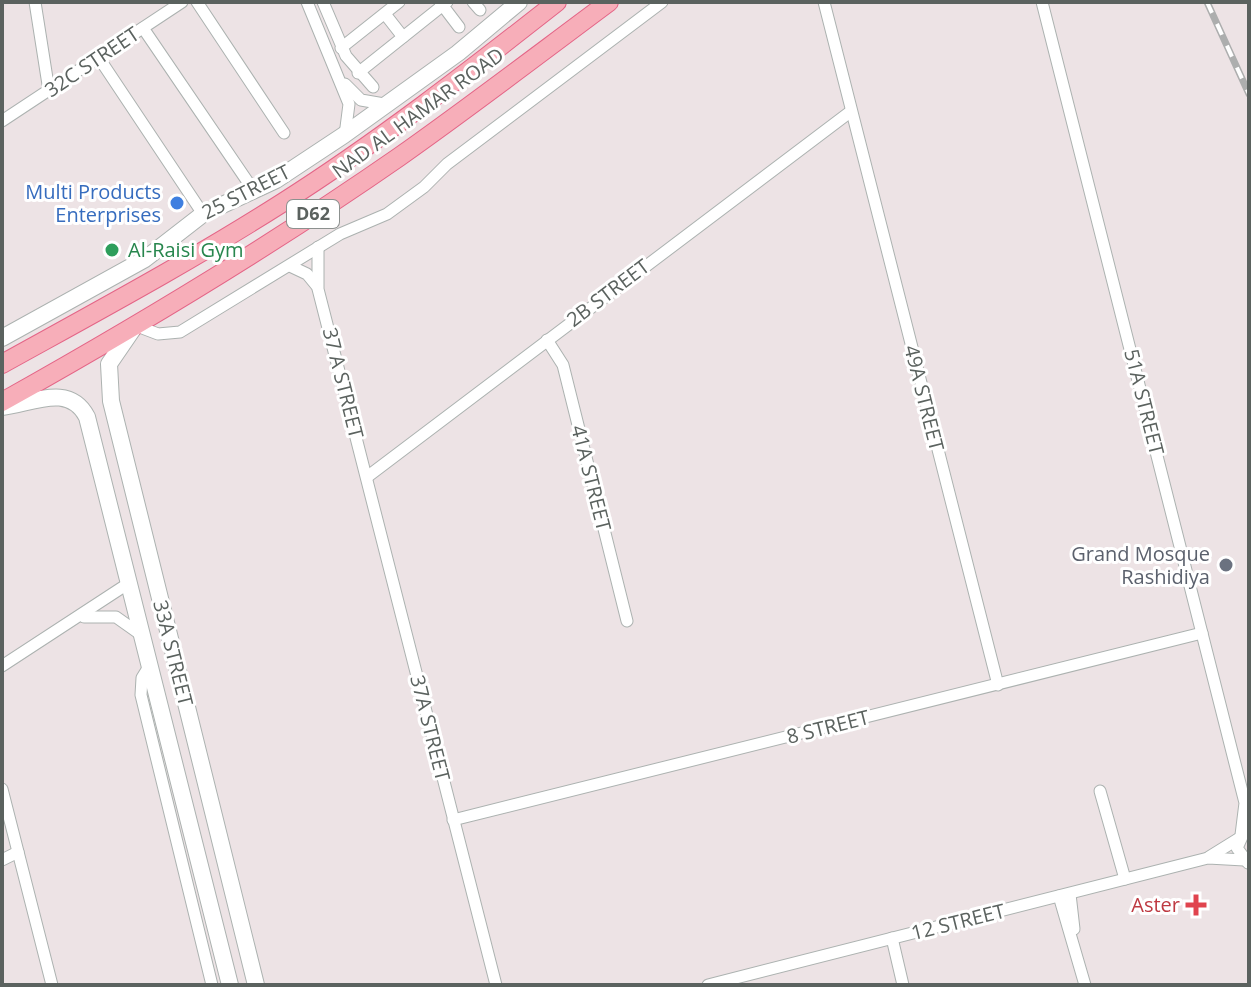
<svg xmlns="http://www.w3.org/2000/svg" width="1251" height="987" font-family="'Open Sans',sans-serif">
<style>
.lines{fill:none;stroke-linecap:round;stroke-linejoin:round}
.street-casing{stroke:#acb2b0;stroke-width:13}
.secondary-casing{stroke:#acb2b0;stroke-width:18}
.primary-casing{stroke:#e46587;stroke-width:20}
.street{stroke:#fff;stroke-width:11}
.secondary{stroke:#fff;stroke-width:16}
.primary{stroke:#f7aeb9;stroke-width:18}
.rail-casing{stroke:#adaeae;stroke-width:7}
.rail{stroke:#fff;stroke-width:4;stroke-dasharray:12;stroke-linecap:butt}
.shop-dot{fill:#3f7fe0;stroke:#fff;stroke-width:3}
.leisure-dot{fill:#2e9e5b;stroke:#fff;stroke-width:3}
.worship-dot{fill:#6b7280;stroke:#fff;stroke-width:3}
.health-dot{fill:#e0444e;stroke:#fff;stroke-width:3}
.labels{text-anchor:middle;stroke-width:6;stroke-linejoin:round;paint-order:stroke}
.shield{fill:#fff;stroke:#8c918f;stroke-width:2}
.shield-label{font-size:18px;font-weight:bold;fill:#5b625f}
.street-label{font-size:20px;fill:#5b625f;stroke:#fff}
.shop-label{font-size:20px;fill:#366cbe;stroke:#fff;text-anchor:end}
.leisure-label{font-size:20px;fill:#27864d;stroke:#fff;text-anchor:start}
.worship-label{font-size:20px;fill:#5b616d;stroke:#fff;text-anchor:end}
.health-label{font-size:20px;fill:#be3a42;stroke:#fff;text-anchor:end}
</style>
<rect width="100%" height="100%" fill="#ede3e5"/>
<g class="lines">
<defs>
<g id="street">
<path d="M35 2 49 91"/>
<path d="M197 2 284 133"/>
<path d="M307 2 349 104 345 135"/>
<path d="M323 2 346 56 373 87"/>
<path d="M440 2 459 27"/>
<path d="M473 2 480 10"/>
<path d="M824 2 998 685"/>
<path d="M1042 2 1245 803 1241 835"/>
<path d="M385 14 403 37"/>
<path d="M143 28 254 191"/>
<path d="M341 48 399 2"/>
<path d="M99 58 203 214"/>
<path d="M358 73 447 2"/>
<path d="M345 84 361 100 384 104"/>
<path d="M2 121 182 2"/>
<path d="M318 247V289L496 985"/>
<path d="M290 266 307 274 316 285"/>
<path d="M137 326 158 334 180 332 340 234 387 214 424 187 447 164 662 2"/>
<path d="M547 340 563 365 627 621"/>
<path d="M367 477 850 112"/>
<path d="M84 617H116L140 634"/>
<path d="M150 665 142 678 141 695 212 985"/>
<path d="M2 666 129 583"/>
<path d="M2 789 52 985"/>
<path d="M1100 791 1125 879"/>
<path d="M453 820 1202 633"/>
<path d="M1245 830 1237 848 1248 863"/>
<path d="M1209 857 1238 839"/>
<path d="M2 860 18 852"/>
<path d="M1070 894 1074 929"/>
<path d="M1059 896 1085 985"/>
<path d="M892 938 903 985"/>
<path d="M708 985 1208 858 1244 860"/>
</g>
<g id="secondary">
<path d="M133 329 109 364 111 401 256 985"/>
<path d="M2 338 145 259 203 214 276 180 344 135 458 53 519 2"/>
<path d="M2 407C31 404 69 382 87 417L230 985"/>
</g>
<g id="primary">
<path d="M2 364C96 312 191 261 282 203 378 142 468 72 557 2"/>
<path d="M2 402C138 326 271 246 399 157 470 107 539 54 609 2"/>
</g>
</defs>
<!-- street casing -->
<use href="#street" class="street-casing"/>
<!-- secondary casing -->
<use href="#secondary" class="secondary-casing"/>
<!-- primary casing -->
<use href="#primary" class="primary-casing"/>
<!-- street -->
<use href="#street" class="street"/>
<!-- secondary -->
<use href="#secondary" class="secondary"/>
<!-- primary -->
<use href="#primary" class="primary"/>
<defs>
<path id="rail" d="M1207 2 1249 94"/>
</defs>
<!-- rail casing -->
<use href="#rail" class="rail-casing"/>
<!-- rail -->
<use href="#rail" class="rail"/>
</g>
<!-- markers -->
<circle class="shop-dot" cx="177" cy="203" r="8"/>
<circle class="leisure-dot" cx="112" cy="250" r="8"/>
<circle class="worship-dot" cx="1226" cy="565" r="8"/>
<path class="health-dot" d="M1192 893h8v8h8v8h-8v8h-8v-8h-8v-8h8z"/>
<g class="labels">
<!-- shield labels -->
<rect class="shield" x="287" y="200" width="52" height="28" rx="6"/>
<g class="shield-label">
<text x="313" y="220">D62</text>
</g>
<!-- street labels -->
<g class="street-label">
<text transform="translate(92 62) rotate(-34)" y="7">32C STREET</text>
<text transform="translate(418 113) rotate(-36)" y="7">NAD AL HAMAR ROAD</text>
<text transform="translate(246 192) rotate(-27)" y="7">25 STREET</text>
<text transform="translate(608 293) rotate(-37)" y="7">2B STREET</text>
<text transform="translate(343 383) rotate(76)" y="7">37 A STREET</text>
<text transform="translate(924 398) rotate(76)" y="7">49A STREET</text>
<text transform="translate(1144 402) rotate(76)" y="7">51A STREET</text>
<text transform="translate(591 478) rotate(76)" y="7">41A STREET</text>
<text transform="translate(173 653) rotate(76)" y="7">33A STREET</text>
<text transform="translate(828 727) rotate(-14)" y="7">8 STREET</text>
<text transform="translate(430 728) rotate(76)" y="7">37A STREET</text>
<text transform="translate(958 922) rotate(-14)" y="7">12 STREET</text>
</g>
<!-- shop labels -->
<g class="shop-label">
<text x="161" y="199">Multi Products<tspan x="161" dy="23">Enterprises</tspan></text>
</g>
<!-- leisure labels -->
<g class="leisure-label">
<text x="128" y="257">Al-Raisi Gym</text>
</g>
<!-- worship labels -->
<g class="worship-label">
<text x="1210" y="561">Grand Mosque<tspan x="1210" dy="23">Rashidiya</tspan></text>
</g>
<!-- health labels -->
<g class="health-label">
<text x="1180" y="912">Aster</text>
</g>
</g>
<!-- border -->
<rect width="1251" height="987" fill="none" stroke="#5b625f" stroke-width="8"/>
</svg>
